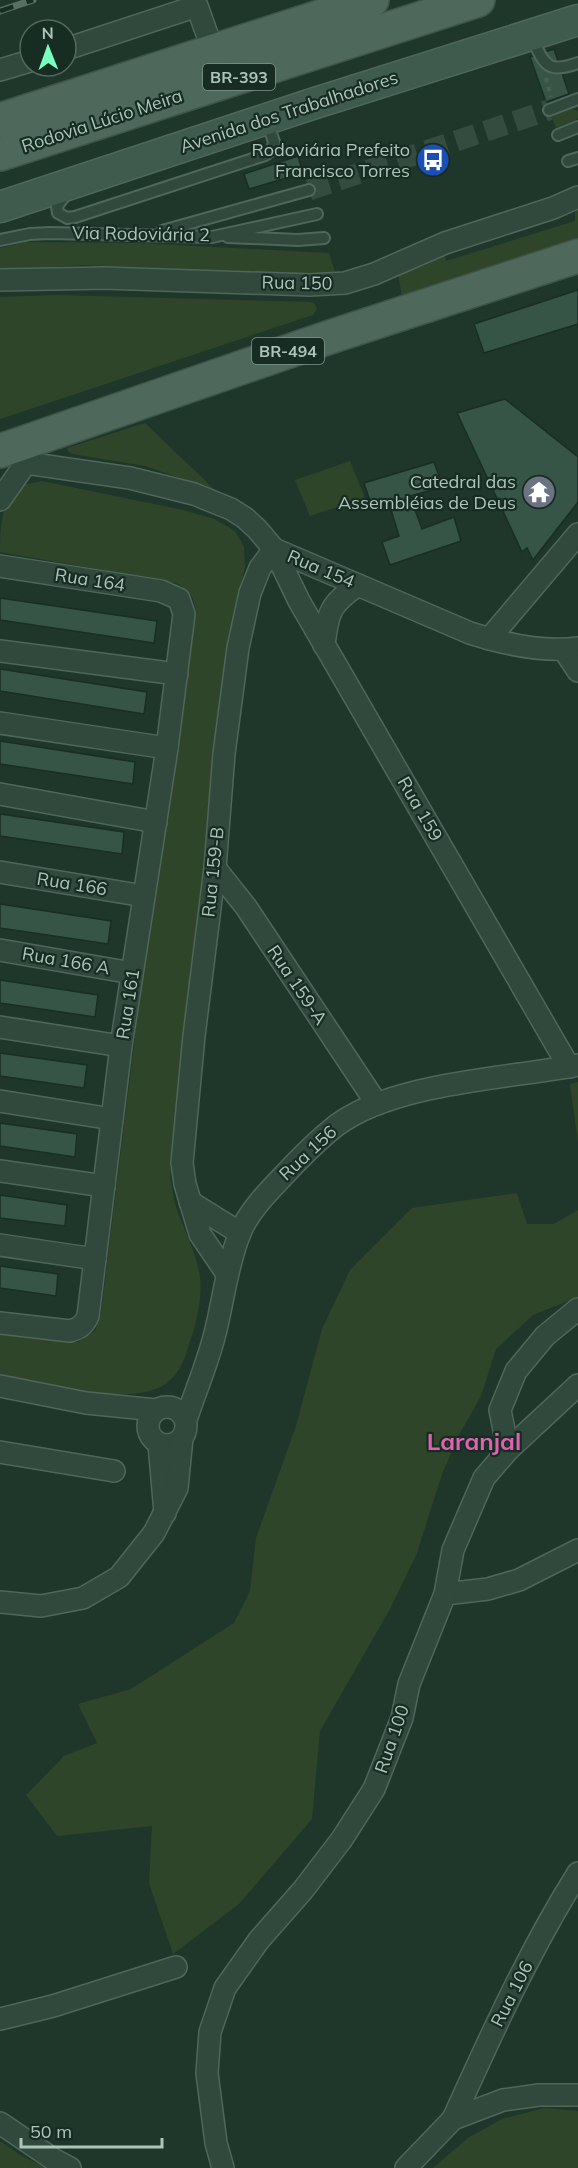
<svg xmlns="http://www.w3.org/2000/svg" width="578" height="2168" font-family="Mulish,sans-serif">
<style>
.green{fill:#2f452a}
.building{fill:#365546;stroke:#192e24;stroke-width:1.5}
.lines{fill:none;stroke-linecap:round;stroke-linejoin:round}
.street-tunnel{stroke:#334c3f;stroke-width:21;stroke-dasharray:21 10;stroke-linecap:butt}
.lane-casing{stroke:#4f665b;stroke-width:14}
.street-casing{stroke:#4f665b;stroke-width:24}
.secondary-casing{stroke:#4f665b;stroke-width:33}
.primary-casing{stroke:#3e5449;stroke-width:36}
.path{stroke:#48614a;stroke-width:4;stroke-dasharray:4.5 4.5;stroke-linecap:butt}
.lane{stroke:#31483d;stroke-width:10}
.street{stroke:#31483d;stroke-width:21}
.secondary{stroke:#3f5b4e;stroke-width:30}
.primary{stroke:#4f685c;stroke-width:33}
.rail-casing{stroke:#557163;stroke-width:7}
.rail{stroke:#172c22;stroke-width:4.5;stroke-dasharray:14;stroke-linecap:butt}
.labels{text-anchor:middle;stroke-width:4.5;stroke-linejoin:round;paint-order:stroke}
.shield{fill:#172c22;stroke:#7f978c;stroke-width:1.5}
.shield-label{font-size:16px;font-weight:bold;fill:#abc5b9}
.street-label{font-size:18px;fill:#abc5b9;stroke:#172c22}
.poi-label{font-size:18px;fill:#abc5b9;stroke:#172c22;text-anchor:end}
.district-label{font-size:24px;font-weight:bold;fill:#dd62b2;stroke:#172c22}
</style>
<rect width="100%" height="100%" fill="#1e372a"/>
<!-- green -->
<g class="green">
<path d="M572 109 578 111V119L556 128 551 116Z"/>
<path d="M578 203V241L402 296 398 274 445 254 446 261 575 221V207Z"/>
<path d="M25 242 138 243 329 253 336 275 82 265 0 270V248Z"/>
<path d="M57 295 310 302 314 303 317 309 313 315 0 419V297Z"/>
<path d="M145 423 215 490 145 466 72 454 68 451 67 448Z"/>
<path d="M350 461 365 498 310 516 295 480Z"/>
<path d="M42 481 183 510 214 519 235 531 244 547 245 567 236 610 186 1011 170 1177C172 1186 173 1196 175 1204 183 1229 197 1252 200 1278 202 1297 197 1323 190 1341 186 1355 181 1371 169 1381 138 1410 39 1384 0 1376V1331L78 1342 95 1331 101 1313 143 971 196 612C194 597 190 590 176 583L0 552C0 526 1 507 17 486Z"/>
<path d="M578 1082V1143L570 1084Z"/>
<path d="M517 1193 527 1224H554L578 1210V1297L533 1315 496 1349 481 1396 460 1433 442 1474 417 1553 390 1609 320 1731 312 1819 239 1904 173 1954 149 1883 152 1826 57 1836 26 1795 64 1756 97 1743 78 1704 131 1689 234 1623 250 1591 256 1538 296 1426 322 1329 350 1270 412 1208Z"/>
<path d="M544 2108 578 2111V2168H433L468 2138 502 2119Z"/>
<path d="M0 2141 22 2156 47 2168H0Z"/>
</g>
<!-- building -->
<g class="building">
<path d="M554 49 569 94 546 102 530 57Z"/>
<path d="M298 156 303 173 249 189 244 174Z"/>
<path d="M578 290V324L484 353 474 324Z"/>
<path d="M505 399 578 457V502L533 560 527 548 522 552 457 413Z"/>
<path d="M434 462 443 487 410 496 422 529 454 517 461 541 390 565 382 542 399 536 389 503 372 507 364 483Z"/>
<path d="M0 598 157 621 154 643 0 620Z"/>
<path d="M0 669 147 692 144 714 0 691Z"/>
<path d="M0 741 135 762 133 784 0 764Z"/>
<path d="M0 814 124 832 122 854 0 836Z"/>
<path d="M0 904 111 921 108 944 0 928Z"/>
<path d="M0 980 98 995 95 1017 0 1003Z"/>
<path d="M0 1053 87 1065 84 1088 0 1076Z"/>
<path d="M0 1123 77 1134 75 1157 0 1146Z"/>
<path d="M0 1195 67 1205 65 1226 0 1218Z"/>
<path d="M0 1266 58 1274 56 1296 0 1288Z"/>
</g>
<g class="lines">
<!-- street-tunnel -->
<path class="street-tunnel" d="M309 190 549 110"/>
<defs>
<g id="lane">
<path d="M531 36C544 63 546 75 578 63"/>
<path d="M549 110 578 99"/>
<path d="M558 135 578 127"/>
<path d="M568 161 578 158"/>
<path d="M66 194 57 206 58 213 67 218 75 217 265 155 272 150 274 142 270 130 262 127"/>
<path d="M162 231 309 190"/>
<path d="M228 237 298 240 324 238"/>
<path d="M0 240 30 234 50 233 212 237 317 214"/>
</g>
<g id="street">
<path d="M66 49 197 6 213 51"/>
<path d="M0 70 30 61"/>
<path d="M0 280 105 278 310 285 345 283 374 274 445 243 553 208 578 197"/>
<path d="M10 448 26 463 130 478 194 494 231 509 245 518 257 529 274 549 470 633C504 644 542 653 578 648"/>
<path d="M0 500 26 463"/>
<path d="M0 566 161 591 179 599 184 614 167 748 121 1046 88 1316C84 1325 80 1328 70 1331L0 1323"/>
<path d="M489 639 578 534"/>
<path d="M324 645C328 612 330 604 358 585"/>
<path d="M564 650 578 671"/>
<path d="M0 651 177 674"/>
<path d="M0 723 167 748"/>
<path d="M0 794 156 822"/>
<path d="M215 868 246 907 377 1104"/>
<path d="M0 872 144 896"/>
<path d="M0 950 132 973"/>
<path d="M0 1027 121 1046"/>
<path d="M0 1101 112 1119"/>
<path d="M0 1171 104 1186"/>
<path d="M190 1202 240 1233"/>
<path d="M0 1245 95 1259"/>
<path d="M227 1274 200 1234 185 1184 182 1163 194 1036 215 868 224 754 238 648 250 593 260 568 274 549 299 601 569 1067"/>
<path d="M0 1386 86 1403 156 1410"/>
<circle cx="167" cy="1426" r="19"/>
<path d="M186 1420C196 1389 210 1358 217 1325 224 1295 228 1262 240 1233 249 1210 271 1189 287 1172 303 1155 319 1139 337 1125 396 1082 506 1079 578 1065"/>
<path d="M159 1444 165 1513"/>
<path d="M508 1450 578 1385"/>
<path d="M0 1452 114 1471"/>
<path d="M445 1594 488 1589 519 1580 578 1550"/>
<path d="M0 1602 41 1606 83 1598 119 1577 154 1533 177 1488 182 1438"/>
<path d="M0 2019 53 2006 176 1967"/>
<path d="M453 2119C491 2035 529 1951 578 1873"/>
<path d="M0 2123 53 2159 70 2168"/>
<path d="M223 2168 216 2143 207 2073 210 2032 225 1988 259 1940 303 1890 342 1839 374 1789 402 1718 409 1684 445 1594 453 1550 484 1478 508 1450 500 1410 516 1371 545 1336 578 1309"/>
<path d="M406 2168 453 2119 503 2100 539 2095H578"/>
</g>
<path id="secondary" d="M0 207 309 105 578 20"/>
<g id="primary">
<path d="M0 120 372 0"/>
<path d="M0 154 478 0"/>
<path d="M0 451 327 338 578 256"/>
</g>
</defs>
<!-- lane casing -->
<use href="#lane" class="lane-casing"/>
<!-- street casing -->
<use href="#street" class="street-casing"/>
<!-- secondary casing -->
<use href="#secondary" class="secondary-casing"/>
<!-- primary casing -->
<use href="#primary" class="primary-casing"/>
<!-- path -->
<path class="path" d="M546 78 551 97"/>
<!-- lane -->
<use href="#lane" class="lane"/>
<!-- street -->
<use href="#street" class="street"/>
<!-- secondary -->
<use href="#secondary" class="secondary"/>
<!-- primary -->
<use href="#primary" class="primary"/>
<defs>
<path id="rail" d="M0 11 33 0"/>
</defs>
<!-- rail casing -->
<use href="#rail" class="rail-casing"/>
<!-- rail -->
<use href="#rail" class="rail"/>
</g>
<!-- icons -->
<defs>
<symbol id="bus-disc" viewBox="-11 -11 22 22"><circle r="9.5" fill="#1a4fb4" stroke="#172c22"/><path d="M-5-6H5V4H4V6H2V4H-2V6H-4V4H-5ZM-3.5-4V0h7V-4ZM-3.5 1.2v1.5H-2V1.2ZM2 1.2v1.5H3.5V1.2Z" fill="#fff"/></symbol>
<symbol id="temple-disc" viewBox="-11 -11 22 22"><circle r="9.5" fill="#6b7280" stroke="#172c22"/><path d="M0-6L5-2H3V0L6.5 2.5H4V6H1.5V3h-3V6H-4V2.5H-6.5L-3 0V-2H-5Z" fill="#fff"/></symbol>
</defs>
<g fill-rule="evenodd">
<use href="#bus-disc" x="414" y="141" width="38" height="38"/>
<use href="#temple-disc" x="520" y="473" width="38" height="38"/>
</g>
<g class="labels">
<!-- shield labels -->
<g class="shield">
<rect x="203" y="64" width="72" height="26" rx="4.5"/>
<rect x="252" y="338" width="72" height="26" rx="4.5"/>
</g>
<g class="shield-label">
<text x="239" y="83">BR-393</text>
<text x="288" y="357">BR-494</text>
</g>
<!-- street labels -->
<g class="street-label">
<text transform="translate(289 112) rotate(-18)" y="6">Avenida dos Trabalhadores</text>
<text transform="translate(102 121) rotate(-18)" y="6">Rodovia Lúcio Meira</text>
<text transform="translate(141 234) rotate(1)" y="6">Via Rodoviária 2</text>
<text transform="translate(297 283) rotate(1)" y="6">Rua 150</text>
<text transform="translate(321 569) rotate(23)" y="6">Rua 154</text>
<text transform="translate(90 580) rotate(9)" y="6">Rua 164</text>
<text transform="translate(420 809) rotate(60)" y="6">Rua 159</text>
<text transform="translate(213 872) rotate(-84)" y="6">Rua 159-B</text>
<text transform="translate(72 884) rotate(9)" y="6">Rua 166</text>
<text transform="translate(66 961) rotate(10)" y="6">Rua 166 A</text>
<text transform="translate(297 985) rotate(56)" y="6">Rua 159-A</text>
<text transform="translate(128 1004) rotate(-81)" y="6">Rua 161</text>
<text transform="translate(308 1153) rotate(-43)" y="6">Rua 156</text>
<text transform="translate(392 1739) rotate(-71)" y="6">Rua 100</text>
<text transform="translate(512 1994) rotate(-63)" y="6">Rua 106</text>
</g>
<!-- poi labels -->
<g class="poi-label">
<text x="410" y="156">Rodoviária Prefeito<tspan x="410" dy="21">Francisco Torres</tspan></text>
<text x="516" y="488">Catedral das<tspan x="516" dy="21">Assembléias de Deus</tspan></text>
</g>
<!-- district labels -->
<g class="district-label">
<text x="474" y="1450">Laranjal</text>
</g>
</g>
<!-- north arrow -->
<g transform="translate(48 48) rotate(359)"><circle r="28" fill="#172c22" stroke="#52695e" stroke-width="1.5"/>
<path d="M0-4.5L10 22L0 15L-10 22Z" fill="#76ffbf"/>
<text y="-9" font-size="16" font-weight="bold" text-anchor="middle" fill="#abc5b9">N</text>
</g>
<!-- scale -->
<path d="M21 2138v9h141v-9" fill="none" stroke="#abc5b9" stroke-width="3"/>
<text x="30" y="2138" font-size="18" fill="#abc5b9" stroke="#172c22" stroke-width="4.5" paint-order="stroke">50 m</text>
</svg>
